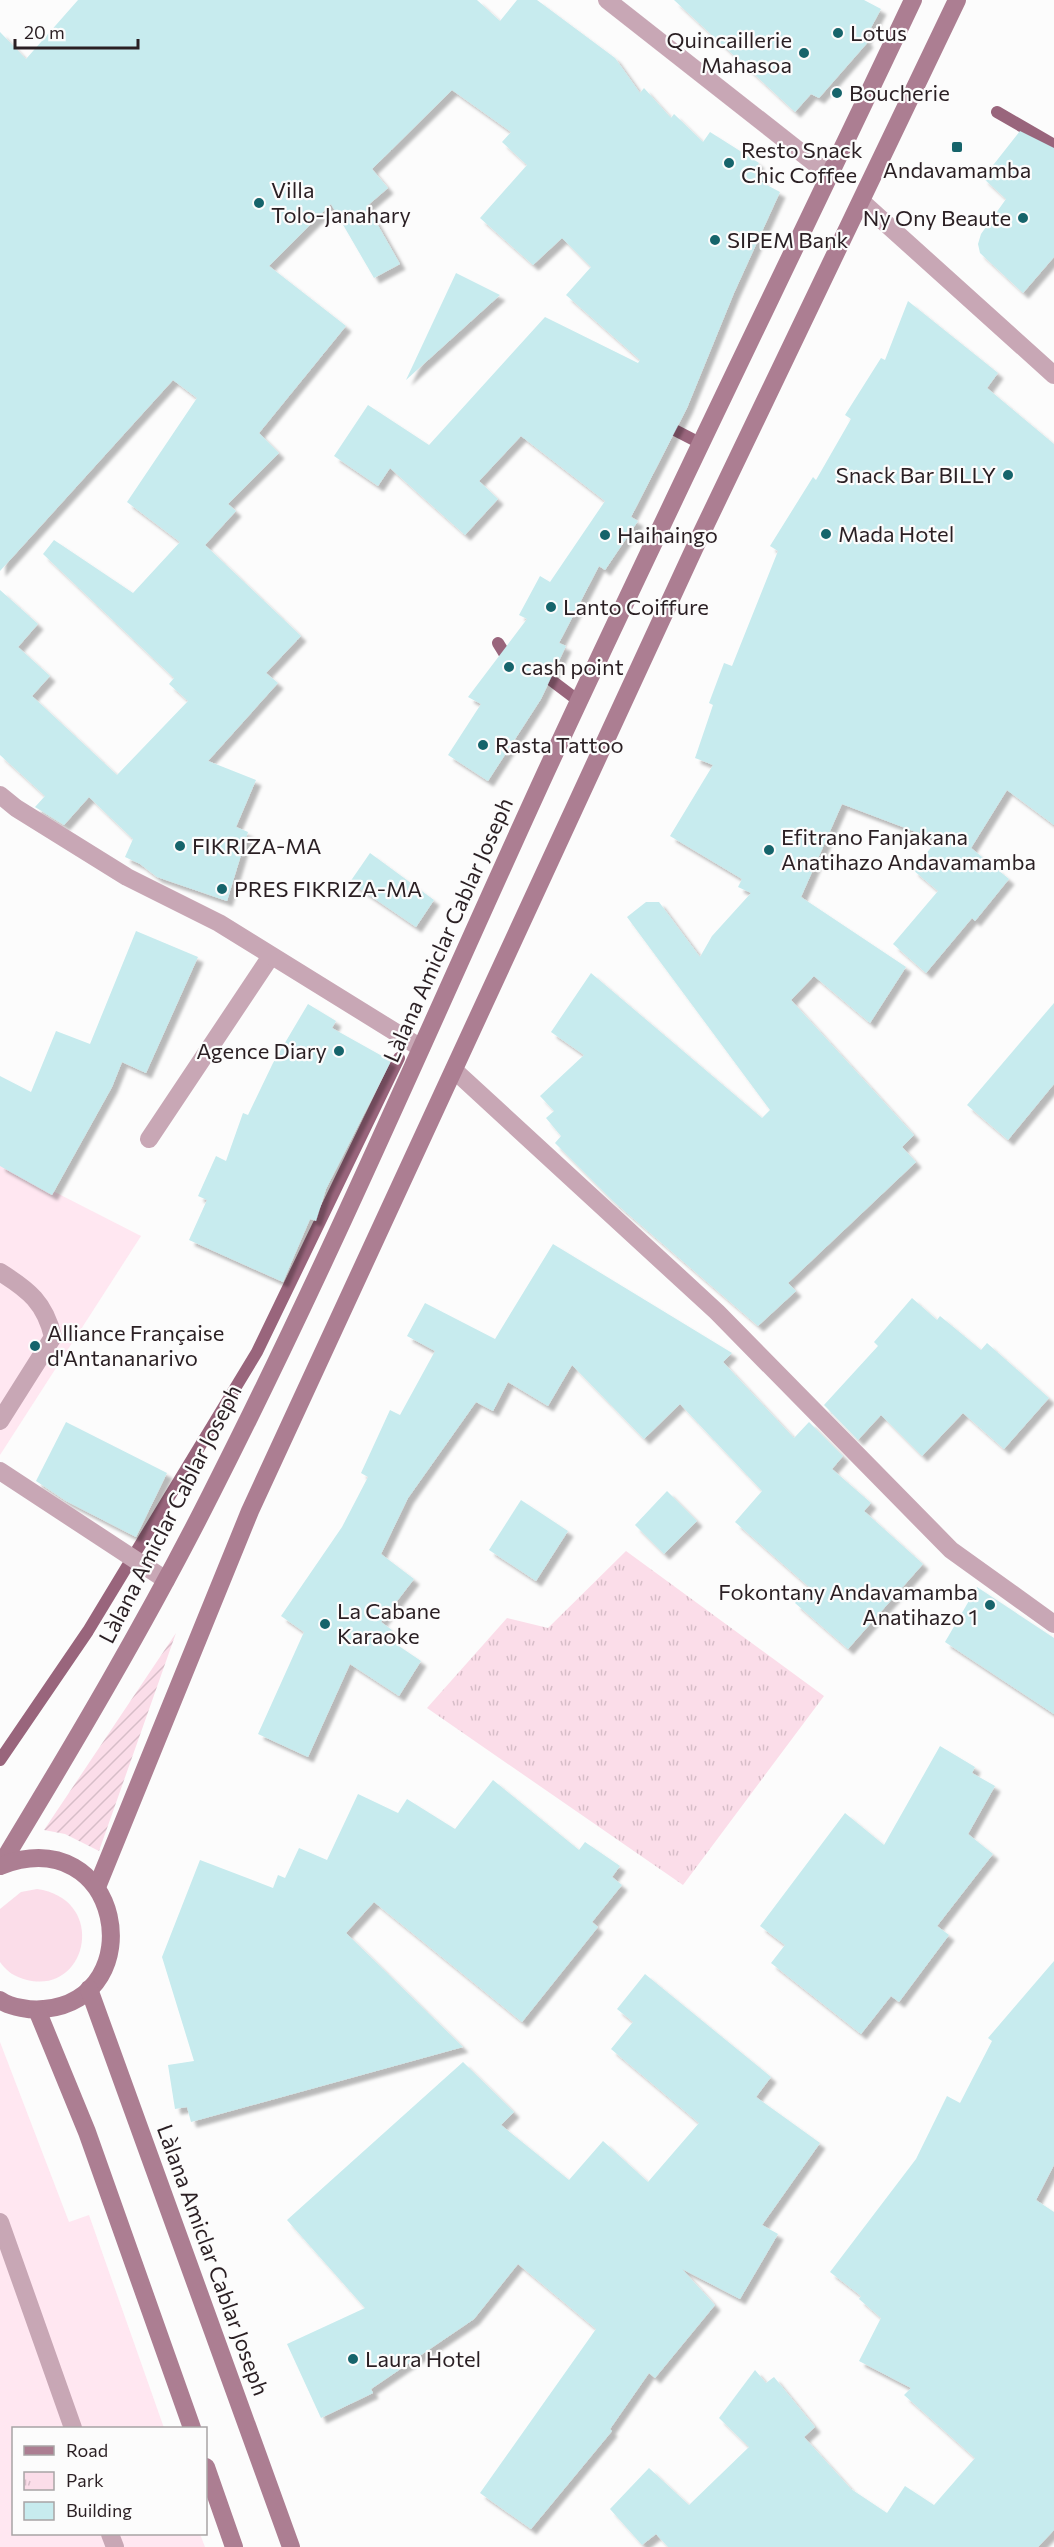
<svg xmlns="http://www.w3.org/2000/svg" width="1054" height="2547" font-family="Commissioner,sans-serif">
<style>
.built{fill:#ffe7f1}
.grass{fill:#fbdde9}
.park{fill:url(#park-tufts)}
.garden{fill:url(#garden-furrows)}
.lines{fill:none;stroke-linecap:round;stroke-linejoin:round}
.stream{stroke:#99657c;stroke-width:12}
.building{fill:#c7ebee;filter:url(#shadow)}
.lane{stroke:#c8a7b5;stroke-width:18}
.street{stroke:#c8a7b5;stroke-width:18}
.secondary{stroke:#ac7e92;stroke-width:18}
.poi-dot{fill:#16646b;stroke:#fcfcfc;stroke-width:2}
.labels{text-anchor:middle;stroke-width:4.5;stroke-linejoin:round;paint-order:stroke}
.poi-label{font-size:22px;fill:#2a1f23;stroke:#fcfcfc;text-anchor:start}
.street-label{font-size:22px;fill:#2a1f23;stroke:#fcfcfc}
</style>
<defs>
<pattern id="park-tufts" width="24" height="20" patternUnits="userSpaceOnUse" patternTransform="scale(1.5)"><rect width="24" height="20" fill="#fbdde9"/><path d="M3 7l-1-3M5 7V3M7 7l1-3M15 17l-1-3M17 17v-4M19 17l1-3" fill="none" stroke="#d7bdc8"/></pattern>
<pattern id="garden-furrows" width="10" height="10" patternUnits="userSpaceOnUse" patternTransform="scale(1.5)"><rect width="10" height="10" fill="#fbdde9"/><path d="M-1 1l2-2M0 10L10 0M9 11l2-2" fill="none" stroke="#d7bdc8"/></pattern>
<filter id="shadow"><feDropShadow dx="5.5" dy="5.5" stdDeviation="1.5" flood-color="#0004"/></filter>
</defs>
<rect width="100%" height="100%" fill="#fcfcfc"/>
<!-- built -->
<g class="built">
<path d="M0 1164 141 1236 0 1455Z"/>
<path d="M0 2042 69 2222 89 2215 164 2428H14V2534H200L205 2547H0Z"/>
</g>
<!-- grass -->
<path class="grass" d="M37 1889C108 1899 88 1995 27 1980 15 1977 7 1972 0 1962V1909L21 1892Z"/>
<!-- park -->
<path class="park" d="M626 1551 824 1696 683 1885 427 1708 507 1618 548 1628Z"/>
<!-- garden -->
<path class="garden" d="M176 1633 99 1851 65 1834 44 1830Z"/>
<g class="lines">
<!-- stream -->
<g class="stream">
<path d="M997 112 1054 145"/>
<path d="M661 423 696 441"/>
<path d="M498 643 506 656 515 660"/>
<path d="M536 672 547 677 580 702"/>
<path d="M0 1760 88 1631 257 1352 399 1058"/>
</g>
</g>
<!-- building -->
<g class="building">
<path d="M78 0H477L500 21 517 0H537L615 58 640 93 644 88 671 118 674 114 703 142 710 132 759 163 757 167 767 173 761 182 780 192 734 293 687 408 631 517 638 521 605 570 599 566 559 643 566 646 541 699 488 781 448 755 481 704 468 697 527 619 519 615 540 576 550 582 605 501 521 436 479 481 498 499 465 535 390 468 378 486 334 456 368 405 429 445 545 317 638 363 640 360 566 295 591 267 562 238 533 265 480 218 527 165 502 142 511 132 452 90 372 169 388 188 367 206 400 264 374 278 331 204 269 266 346 326 259 433 279 453 228 504 236 511 205 545 301 636 266 673 278 683 208 761 256 780 236 827 248 832 227 901 157 877 140 864 125 857 133 839 89 797 64 825 35 807 45 796 0 755V590L38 624 18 647 50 676 32 696 117 775 188 701 169 684 174 678 43 554 54 540 133 593 180 542 127 502 197 398 173 380 0 571V32L26 59Z"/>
<path d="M674 0H864L881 9 865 39 868 42 819 98 811 94 795 112Z"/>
<path d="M1020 131 1054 148V257L1023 293 980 253 978 244 981 234 1006 199 983 178Z"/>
<path d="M456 273 500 295 406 380Z"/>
<path d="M908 301 998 373 987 388 1054 444V825L1007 790 971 848 1009 879 975 921 972 918 926 973 893 944 938 891 913 870 937 840 842 804 801 897 906 967 870 1023 814 976 791 1000 914 1135 902 1147 916 1162 788 1283 796 1291 758 1326 613 1201 555 1143 561 1136 546 1118 554 1111 540 1096 584 1055 551 1032 591 973 762 1118 770 1110 627 917 646 902H659L700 957 712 936 751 893 738 887 742 879 670 836 713 765 695 758 713 705 709 703 724 663 732 666 778 551 770 546 813 477 816 480 851 419 845 415 881 358 885 360Z"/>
<path d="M370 853 434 900 416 927 350 882Z"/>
<path d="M136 931 198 957 146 1073 122 1062 112 1087 52 1195 0 1166V1076L31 1092 56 1031 90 1044Z"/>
<path d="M1054 1003V1084L1008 1140 967 1105Z"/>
<path d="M308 1004 336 1021 332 1028 391 1061 326 1189 316 1221 310 1219 283 1282 189 1240 207 1200 198 1196 216 1156 226 1161 243 1113 248 1115 273 1063Z"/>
<path d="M553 1244 732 1353 723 1362 794 1438 809 1422 843 1456 832 1469 871 1503 864 1511 923 1564 848 1649 795 1603 809 1587 735 1522 762 1491 680 1404 644 1439 572 1365 548 1406 508 1382 493 1411 476 1402 408 1498 381 1554 414 1579 381 1622 392 1630 387 1638 421 1661 399 1696 350 1664 308 1757 258 1734 304 1632 281 1616 342 1527 368 1477 361 1473 390 1410 400 1415 435 1351 407 1336 425 1303 495 1339Z"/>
<path d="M912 1298 937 1320 940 1316 981 1350 987 1343 1049 1398 1004 1449 963 1413 922 1456 881 1415 858 1440 824 1405 878 1346 874 1342Z"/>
<path d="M66 1422 167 1473 136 1537 66 1501 36 1481Z"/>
<path d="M667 1491 697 1521 664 1554 635 1525Z"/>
<path d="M521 1500 568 1531 536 1581 489 1550Z"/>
<path d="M977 1587 1054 1638V1714L945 1642Z"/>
<path d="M940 1746 975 1767 972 1773 995 1786 968 1834 993 1854 937 1926 949 1935 899 2002 891 1996 861 2034 771 1963 785 1945 760 1926 845 1813 884 1845Z"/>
<path d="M493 1780 579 1850 585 1842 620 1866 612 1877 622 1885 592 1922 598 1927 522 2022 374 1902 346 1933 463 2047 191 2122 187 2107 175 2109 168 2065 194 2061 162 1957 200 1860 273 1888 278 1875 285 1878 299 1848 327 1860 358 1794 398 1813 407 1799 455 1829Z"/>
<path d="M1054 1961V2165L1036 2200 1054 2212V2530L1038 2547H668L656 2534 642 2545 610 2509 649 2468 689 2505 749 2447 719 2418 755 2370 766 2383 774 2377 815 2427 804 2437 851 2489 887 2513 905 2486 934 2505 975 2458 904 2395 911 2388 859 2361 881 2318 859 2299 861 2296 830 2272 916 2159 947 2096 960 2103 992 2041 988 2038Z"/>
<path d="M645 1974 771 2077 756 2097 820 2143 762 2225 778 2234 740 2299 682 2269 715 2305 655 2378 649 2373 610 2429 612 2431 531 2529 480 2493 596 2329 518 2264 474 2319 371 2389 373 2393 321 2418 287 2344 365 2308 287 2220 463 2062 514 2112 501 2125 569 2180 603 2141 648 2182 699 2123 611 2049 633 2022 617 2009Z"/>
</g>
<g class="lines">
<!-- lane -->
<g class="lane">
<path d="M149 1139 271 956"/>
<path d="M0 1272C29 1290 45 1303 53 1337L0 1421"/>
<path d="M0 1471 166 1580"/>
<path d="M0 2222 73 2428"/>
<path d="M110 2534 115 2547"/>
</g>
<!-- street -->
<g class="street">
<path d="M607 0 831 176"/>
<path d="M862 202 1054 375"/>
<path d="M0 795 16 808 127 877 219 923 421 1048"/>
<path d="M454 1070 717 1312 951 1550 1054 1624"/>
</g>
<!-- secondary -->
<g class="secondary">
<path d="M0 1866C74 1744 147 1621 211 1494 331 1258 435 1014 545 774 665 514 791 258 913 0"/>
<path d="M0 1866C122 1819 153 1999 44 2009 32 2011 10 2007 0 2000"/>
<path d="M97 1887 250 1511 694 549 957 0"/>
<path d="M89 1989 291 2547"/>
<path d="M37 2010 87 2132 192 2428"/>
<path d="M206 2467 234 2547"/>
</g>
</g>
<!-- markers -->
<g class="poi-dot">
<circle cx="838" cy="33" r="6"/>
<circle cx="804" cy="53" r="6"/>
<circle cx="837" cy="93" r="6"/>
<rect x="951" y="141" width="12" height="12" rx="3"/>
<circle cx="729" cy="163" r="6"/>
<circle cx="259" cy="203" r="6"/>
<circle cx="1023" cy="218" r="6"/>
<circle cx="715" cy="240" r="6"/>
<circle cx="1008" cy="475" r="6"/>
<circle cx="826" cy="534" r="6"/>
<circle cx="605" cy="535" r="6"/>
<circle cx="551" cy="607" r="6"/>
<circle cx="509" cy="667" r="6"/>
<circle cx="483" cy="745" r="6"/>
<circle cx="180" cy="846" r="6"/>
<circle cx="769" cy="850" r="6"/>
<circle cx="222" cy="889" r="6"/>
<circle cx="339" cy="1051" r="6"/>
<circle cx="35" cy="1346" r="6"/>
<circle cx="990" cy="1605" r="6"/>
<circle cx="325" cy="1624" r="6"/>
<circle cx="353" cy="2359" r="6"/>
</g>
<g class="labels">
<!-- poi labels -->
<g class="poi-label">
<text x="850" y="41">Lotus</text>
<text x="792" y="48" text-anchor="end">Quincaillerie<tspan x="792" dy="25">Mahasoa</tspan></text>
<text x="849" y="101">Boucherie</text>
<text x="741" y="158">Resto Snack<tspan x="741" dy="25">Chic Coffee</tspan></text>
<text x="957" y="178" text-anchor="middle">Andavamamba</text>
<text x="271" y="198">Villa<tspan x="271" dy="25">Tolo-Janahary</tspan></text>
<text x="1011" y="226" text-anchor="end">Ny Ony Beaute</text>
<text x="727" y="248">SIPEM Bank</text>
<text x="996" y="483" text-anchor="end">Snack Bar BILLY</text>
<text x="838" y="542">Mada Hotel</text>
<text x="617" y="543">Haihaingo</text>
<text x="563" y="615">Lanto Coiffure</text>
<text x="521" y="675">cash point</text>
<text x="495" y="753">Rasta Tattoo</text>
<text x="781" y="845">Efitrano Fanjakana<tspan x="781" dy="25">Anatihazo Andavamamba</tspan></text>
<text x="192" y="854">FIKRIZA-MA</text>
<text x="234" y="897">PRES FIKRIZA-MA</text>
<text x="327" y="1059" text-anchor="end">Agence Diary</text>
<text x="47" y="1341">Alliance Française<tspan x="47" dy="25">d'Antananarivo</tspan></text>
<text x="978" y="1600" text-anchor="end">Fokontany Andavamamba<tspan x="978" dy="25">Anatihazo 1</tspan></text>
<text x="337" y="1619">La Cabane<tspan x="337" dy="25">Karaoke</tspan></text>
<text x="365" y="2367">Laura Hotel</text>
</g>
<!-- street labels -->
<g class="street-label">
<text transform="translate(448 930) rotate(-66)" y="8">Làlana Amiclar Cablar Joseph</text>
<text transform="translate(170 1514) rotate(-63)" y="8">Làlana Amiclar Cablar Joseph</text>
<text transform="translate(213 2260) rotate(70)" y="8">Làlana Amiclar Cablar Joseph</text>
</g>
</g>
<!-- legend -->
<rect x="12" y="2427" width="195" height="108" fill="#fcfcfc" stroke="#a8a4a5" stroke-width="1.5"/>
<rect x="24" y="2446" width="30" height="9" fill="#ac7e92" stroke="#a8a4a5" stroke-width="1.5"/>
<text x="66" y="2457" font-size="18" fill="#2a1f23">Road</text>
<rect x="24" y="2472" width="30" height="18" fill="url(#park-tufts)" stroke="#a8a4a5" stroke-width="1.5"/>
<text x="66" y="2487" font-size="18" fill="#2a1f23">Park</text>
<rect x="24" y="2502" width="30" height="18" fill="#c7ebee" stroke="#a8a4a5" stroke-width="1.5"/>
<text x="66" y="2517" font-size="18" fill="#2a1f23">Building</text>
<!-- scale -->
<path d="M15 39v9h123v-9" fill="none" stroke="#2a1f23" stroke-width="3"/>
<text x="24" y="39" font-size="18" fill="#2a1f23" stroke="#fcfcfc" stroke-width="4.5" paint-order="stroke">20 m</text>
</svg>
